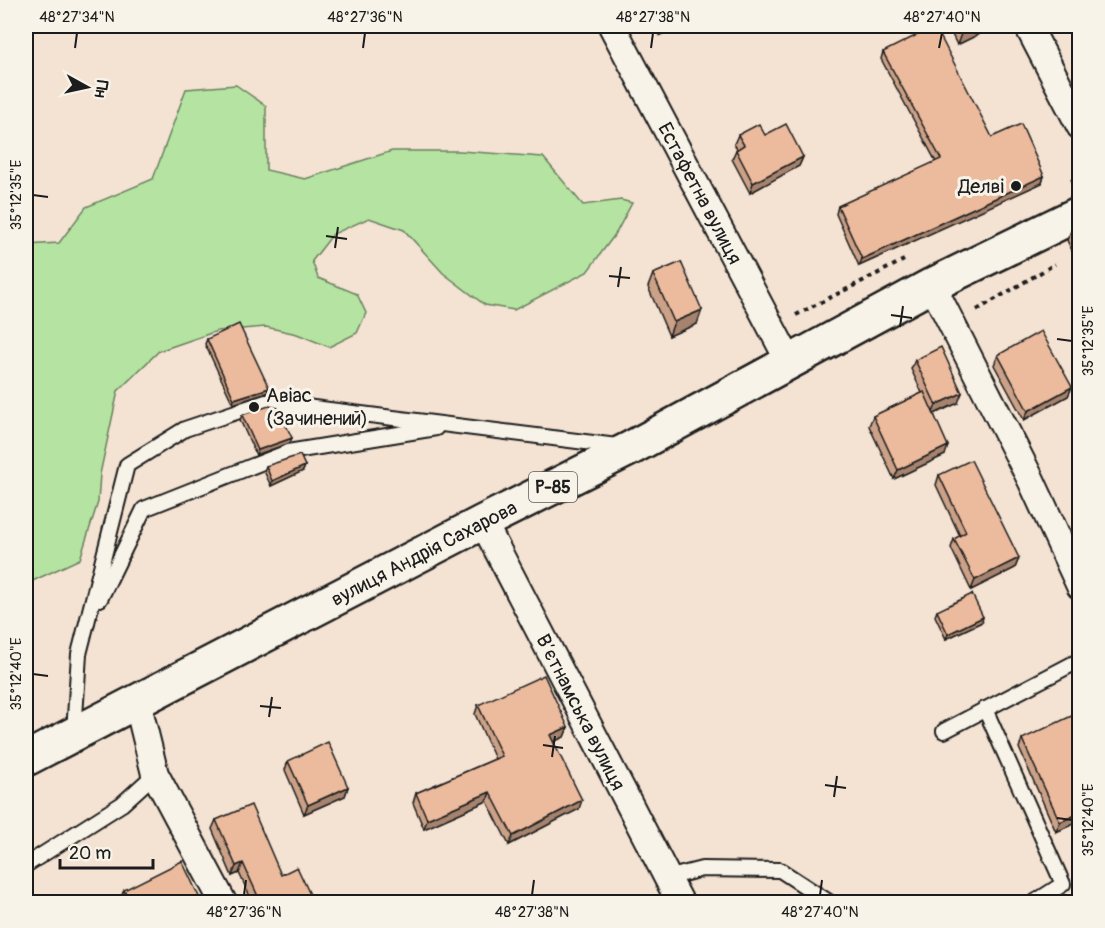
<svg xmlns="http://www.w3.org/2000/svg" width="1105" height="928" font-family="Pangolin,sans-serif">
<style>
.green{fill:#b5e3a1;stroke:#68805e;stroke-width:1.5}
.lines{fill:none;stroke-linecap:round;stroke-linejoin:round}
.service-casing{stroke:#1c1c1c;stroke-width:18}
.minor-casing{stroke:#1c1c1c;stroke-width:30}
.primary-casing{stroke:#1c1c1c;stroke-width:38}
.path{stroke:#1c1c1c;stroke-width:4;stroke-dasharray:4.5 4.5;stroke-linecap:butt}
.service{stroke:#f7f3e8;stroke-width:14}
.minor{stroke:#f7f3e8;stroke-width:26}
.primary{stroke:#f7f3e8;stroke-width:33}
.wall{fill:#cba187;stroke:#1c1c1c;stroke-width:1.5}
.shaded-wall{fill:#a5836e;stroke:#1c1c1c;stroke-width:1.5}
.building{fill:#ecbb9d;stroke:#1c1c1c;stroke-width:1.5}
.ticks{fill:none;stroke:#1c1c1c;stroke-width:2}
.poi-dot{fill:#1c1c1c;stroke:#f7f3e8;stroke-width:2}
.labels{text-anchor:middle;stroke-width:6;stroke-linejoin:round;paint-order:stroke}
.shield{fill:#f7f3e8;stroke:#5e5c59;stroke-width:1.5}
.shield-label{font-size:18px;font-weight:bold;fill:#1c1c1c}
.poi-label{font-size:20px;fill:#1c1c1c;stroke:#f7f3e8;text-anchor:end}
.street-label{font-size:20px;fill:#1c1c1c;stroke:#f7f3e8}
.neatline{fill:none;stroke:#1c1c1c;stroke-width:2}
.ticks-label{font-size:15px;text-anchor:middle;fill:#1c1c1c}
</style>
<rect width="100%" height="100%" fill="#f4e2d2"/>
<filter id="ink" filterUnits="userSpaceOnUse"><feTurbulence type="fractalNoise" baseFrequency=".0167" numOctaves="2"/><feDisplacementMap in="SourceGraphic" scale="12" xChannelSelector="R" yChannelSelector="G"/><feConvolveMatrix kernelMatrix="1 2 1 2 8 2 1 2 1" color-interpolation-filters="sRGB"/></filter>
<g filter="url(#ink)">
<!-- green -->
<path class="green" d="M236 85 266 106V170L305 179 392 151H460L543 157 583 205 621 200 632 203 616 233 587 272 514 310 485 305 443 273 404 230 369 218 333 234 312 261 318 278 357 294 366 313 357 333 329 347 297 334 266 327 217 331 159 351 118 391 100 474 98 502 80 559 26 584V245L59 243 86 207 153 179 186 89Z"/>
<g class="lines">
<defs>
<g id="service">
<path d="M100 599 144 509 288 452 436 428"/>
<path d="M985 709 1063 884 1035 902"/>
<path d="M944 731 1080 660"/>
<path d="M74 733 79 654 127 465 185 429 266 402 617 446"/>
<path d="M26 865 122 804 155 774"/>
<path d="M667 878 702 869 780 870 829 902"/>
</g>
<g id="minor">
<path id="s1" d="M612 26 789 361"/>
<path d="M1028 26 1080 126"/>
<path d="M932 285 1031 480 1080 586"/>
<path d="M483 522 680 902"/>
<path d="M137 701 155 774 223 902"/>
</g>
<g id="primary">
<path id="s2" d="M26 759 483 522 631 448 932 285 1080 213"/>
</g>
</defs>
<!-- service casing -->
<use href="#service" class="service-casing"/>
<!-- minor casing -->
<use href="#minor" class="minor-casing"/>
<!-- primary casing -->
<use href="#primary" class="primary-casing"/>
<!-- path -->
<g class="path">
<path d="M1071 181 1080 177"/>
<path d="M977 310 1055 264"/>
<path d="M796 315 904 260"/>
</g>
<!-- service -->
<use href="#service" class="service"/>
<!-- minor -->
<use href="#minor" class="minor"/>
<!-- primary -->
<use href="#primary" class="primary"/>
</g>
<!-- wall -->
<g class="wall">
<path d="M655 26H678L660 35Z"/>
<path d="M948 26H995L994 27 957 45Z"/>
<path d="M883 52 992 137 1044 176 1042 183 859 266 836 214 838 206 936 162 881 59Z"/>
<path d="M738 135H765L803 157 799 166 750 193 732 159 736 150 737 149 734 144Z"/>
<path d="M1080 227V269L1067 240 1071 231Z"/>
<path d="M653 274 697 324 669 336 648 287Z"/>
<path d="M207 339 269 388 267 393 233 404 205 344Z"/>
<path d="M998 355 1072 387 1068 396 1024 420 994 365Z"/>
<path d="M915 360 958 403 934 414 945 455 894 479 869 426 873 416 922 393 911 369Z"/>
<path d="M242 415 290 443 256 455 240 420Z"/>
<path d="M266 466H305L303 471 271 486 264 471Z"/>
<path d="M939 475 1019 558 1015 568 971 590 951 548 954 539 960 536 936 485Z"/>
<path d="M937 611 982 622 946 639 935 616Z"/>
<path d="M478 705 568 727 564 737 553 742 579 809 509 845 487 801 424 829 413 803 416 793 495 759 475 714Z"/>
<path d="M1022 739 1080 821 1056 832 1019 748Z"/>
<path d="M288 761 348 787 345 796 304 814 285 770Z"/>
<path d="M216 820 281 875 314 903H253L239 873 232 876 212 829Z"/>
<path d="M124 890 202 903H122L120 899Z"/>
</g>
<!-- shaded-wall -->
<g class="shaded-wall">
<path d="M663 26H678L660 35Z"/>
<path d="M975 26H995L994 27 957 45 962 31Z"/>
<path d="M803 157 799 166 750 193 753 183Z"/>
<path d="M1044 176 1042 183 859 266 862 259Z"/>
<path d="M702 310 697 324 669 336 674 322Z"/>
<path d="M1072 387 1068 396 1024 420 1028 411Z"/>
<path d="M269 388 267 393 233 404 234 399Z"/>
<path d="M962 393 958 403 932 415 936 405Z"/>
<path d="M292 438 290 443 256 455 258 450Z"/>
<path d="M948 446 945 455 894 479 898 470Z"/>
<path d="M305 466 303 471 271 486 272 481Z"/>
<path d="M1019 558 1015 568 971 590 975 580Z"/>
<path d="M983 617 982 622 946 639 948 634Z"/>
<path d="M568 727 564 737 546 745 550 735Z"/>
<path d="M348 787 345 796 304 814 308 805Z"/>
<path d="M490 792 487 801 424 829 427 819Z"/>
<path d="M582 800 579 809 509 845 513 836Z"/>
<path d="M1080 813V821L1056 832 1060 822Z"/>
<path d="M243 863 239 873 232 876 236 866Z"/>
</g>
<!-- building -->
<g class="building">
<path d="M935 26 992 137 1021 124 1044 176 862 259 838 206 941 159 883 52Z"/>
<path d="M959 26H975L962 31Z"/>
<path d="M759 124 765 135 786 124 803 157 753 183 736 150 744 145 738 135Z"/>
<path d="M1080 227V253L1071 231Z"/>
<path d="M681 262 702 310 674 322 653 274Z"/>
<path d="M239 324 269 388 234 399 207 339Z"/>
<path d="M1041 331 1072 387 1028 411 998 355Z"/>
<path d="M941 347 962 393 936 405 915 360Z"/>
<path d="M924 392 948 446 898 470 873 416Z"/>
<path d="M269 406 278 408 292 438 258 450 242 415Z"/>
<path d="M300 455 305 466 272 481 266 466Z"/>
<path d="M971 460 1019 558 975 580 954 539 966 532 939 475Z"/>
<path d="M972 594 983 617 948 634 937 611Z"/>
<path d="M544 675 568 727 550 735 582 800 513 836 490 792 427 819 416 793 502 756 478 705Z"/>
<path d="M1078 713 1080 716V813L1060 822 1022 739Z"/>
<path d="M328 742 348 787 308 805 288 761Z"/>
<path d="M251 805 281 875 297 867 314 903H261L243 863 236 866 216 820Z"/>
<path d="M182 861 202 903H130L124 890Z"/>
</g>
</g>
<!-- ticks -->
<path class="ticks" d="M75 48 77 33M363 48 365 33M651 48 653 33M939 48 942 33M33 195 48 197M326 236 347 239M335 248 338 227M609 276 630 278M618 287 621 267M891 315 912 318M900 327 903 306M1057 339 1072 341M33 674 48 676M260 706 281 708M269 717 272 697M543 745 563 748M552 757 555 736M825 785 846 788M834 797 837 776M1057 818 1072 820M244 895 246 880M532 895 534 880M820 895 822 880"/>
<!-- markers -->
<g class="poi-dot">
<circle cx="1016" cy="186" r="6"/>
<circle cx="254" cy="407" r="6"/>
</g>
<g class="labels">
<!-- shield labels -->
<rect class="shield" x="529" y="472" width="48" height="30" rx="4.5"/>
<g class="shield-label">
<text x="553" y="493">Р-85</text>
</g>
<!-- poi labels -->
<g class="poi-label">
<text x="1004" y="193">Делві</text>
<text x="266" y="402" text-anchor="start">Авіас<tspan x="266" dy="23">(Зачинений)</tspan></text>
</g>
<!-- street labels -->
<g class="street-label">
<text dy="7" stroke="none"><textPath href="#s1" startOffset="189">Естафетна вулиця</textPath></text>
<text dy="7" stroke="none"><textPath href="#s2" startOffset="448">вулиця Андрія Сахарова</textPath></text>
<text transform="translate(581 712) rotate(63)" y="7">Вʼєтнамська вулиця</text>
</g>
</g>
<!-- margin -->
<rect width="1105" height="928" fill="none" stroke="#f7f3e8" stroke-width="66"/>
<!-- north arrow -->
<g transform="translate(87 87) rotate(98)" stroke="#f7f3e8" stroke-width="4.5" paint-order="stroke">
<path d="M0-4.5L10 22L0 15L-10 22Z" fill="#1c1c1c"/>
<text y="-9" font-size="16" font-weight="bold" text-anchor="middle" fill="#1c1c1c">Пн</text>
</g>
<!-- scale -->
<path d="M60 859v9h93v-9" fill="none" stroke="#1c1c1c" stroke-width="3"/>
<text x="69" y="859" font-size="18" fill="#1c1c1c" stroke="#f7f3e8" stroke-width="4.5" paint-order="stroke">20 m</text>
<rect x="33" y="33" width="1039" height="862" class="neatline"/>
<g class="ticks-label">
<text x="77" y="22">48°27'34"N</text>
<text x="365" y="22">48°27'36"N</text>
<text x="653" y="22">48°27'38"N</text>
<text x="942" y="22">48°27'40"N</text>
<text transform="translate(16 195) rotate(-90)" y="5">35°12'35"E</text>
<text transform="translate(1088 341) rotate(-90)" y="5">35°12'35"E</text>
<text transform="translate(16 674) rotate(-90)" y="5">35°12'40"E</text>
<text transform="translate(1088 820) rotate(-90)" y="5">35°12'40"E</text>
<text x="244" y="917">48°27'36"N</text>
<text x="532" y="917">48°27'38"N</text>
<text x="820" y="917">48°27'40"N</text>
</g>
</svg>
